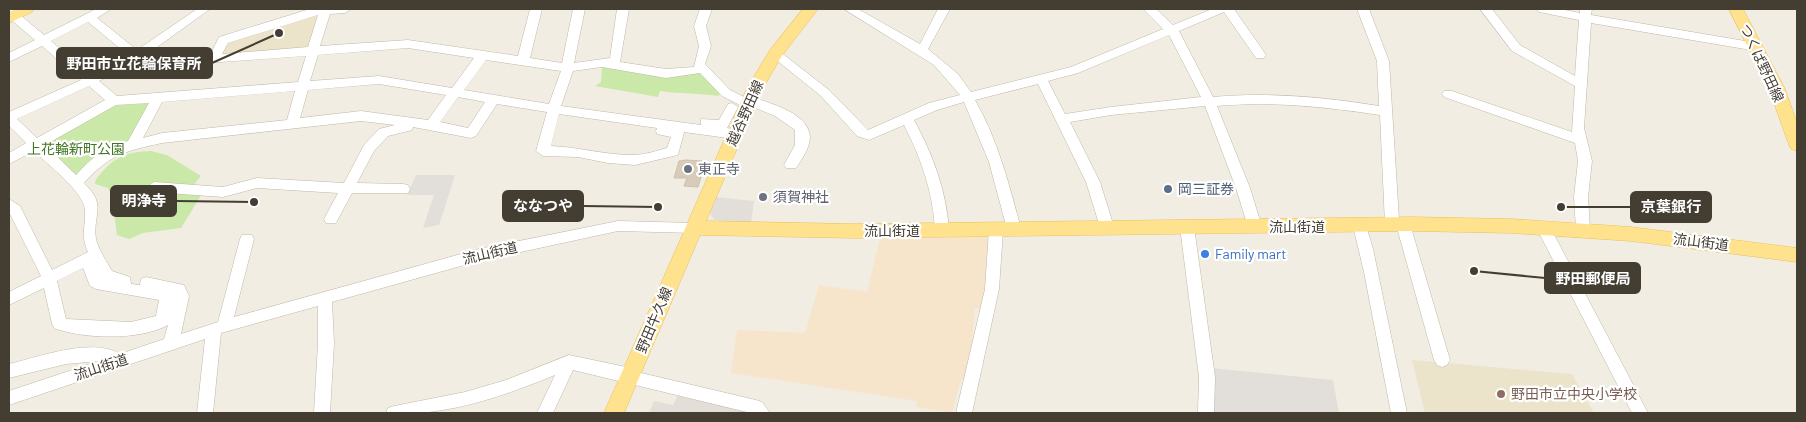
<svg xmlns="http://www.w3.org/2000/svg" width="1806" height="422" font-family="Barlow,'Noto Sans JP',sans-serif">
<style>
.commercial{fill:#f6e5cb}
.industrial{fill:#e3ded7}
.education{fill:#ece3cb}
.green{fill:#cae9a8}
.parking{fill:#e2dfdb}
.building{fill:#d7ccba;stroke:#cfc1aa}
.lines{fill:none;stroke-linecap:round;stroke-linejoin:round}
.minor-casing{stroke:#c0b8a7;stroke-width:1}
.major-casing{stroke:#e8c15a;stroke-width:1}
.minor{fill:#fff;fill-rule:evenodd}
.major{fill:#ffe28e;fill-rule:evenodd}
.worship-dot{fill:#6b7280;stroke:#fff;stroke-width:2}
.service-dot{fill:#5c6f8a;stroke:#fff;stroke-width:2}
.shop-dot{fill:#3f7fe0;stroke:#fff;stroke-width:2}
.education-dot{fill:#8d6e63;stroke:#fff;stroke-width:2}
.labels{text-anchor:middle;stroke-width:4.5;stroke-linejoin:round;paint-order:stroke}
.street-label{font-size:14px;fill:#433d32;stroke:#fff}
.park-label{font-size:14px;fill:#417624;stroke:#fff}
.worship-label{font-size:14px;fill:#5b616d;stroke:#fff;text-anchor:start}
.service-label{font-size:14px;fill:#4e5e75;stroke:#fff;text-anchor:start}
.shop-label{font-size:14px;fill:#366cbe;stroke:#fff;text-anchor:start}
.education-label{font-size:14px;fill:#785e54;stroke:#fff;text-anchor:start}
.leader{fill:none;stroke:#433d32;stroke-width:2}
.callout-dot{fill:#433d32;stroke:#fff;stroke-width:2}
.callout{fill:#433d32;stroke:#433d32;stroke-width:2}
.callout-label{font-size:15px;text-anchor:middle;font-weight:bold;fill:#fff}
</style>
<rect width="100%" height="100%" fill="#f2ede2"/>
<!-- commercial -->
<path class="commercial" d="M986 237 990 242 986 287 981 309 975 308 972 342 966 376 960 382 952 413 916 407 917 401 731 373 737 330 805 333 819 285 867 292 880 238Z"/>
<!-- industrial -->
<path class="industrial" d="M678 395 752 412 753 413H649L654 401 673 405Z"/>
<!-- education -->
<g class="education">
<path d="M321 13 310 47 220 54 227 39Z"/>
<path d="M1412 360 1572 374 1594 413H1425Z"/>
</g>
<!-- green -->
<g class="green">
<path d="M602 66 701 73 720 93 719 96C699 93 680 94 660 91L658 97 595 86 601 82Z"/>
<path d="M149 101 152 103 131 141 74 177 42 146 113 105Z"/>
<path d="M151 151 167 155 201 176 187 193 202 194 181 228 143 233 129 239 117 235 114 213 121 211 124 205 111 194 108 188 95 184C95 178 99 176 103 171 117 155 130 152 151 151Z"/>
</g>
<!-- parking -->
<g class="parking">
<path d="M416 175H455L439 225 423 228 434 195H407Z"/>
<path d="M715 197 754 201 751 223 714 220 710 213Z"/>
<path d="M1210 368 1333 380 1339 413H1213Z"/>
</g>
<!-- building -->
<path class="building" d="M686 160 702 161 697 177H701L698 187 684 186 687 178H674L679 161Z"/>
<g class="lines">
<defs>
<g id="minor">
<path d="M9 9H13L44 35 96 9H111L97 18 137 50 197 9H210L146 55 165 58 210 55 219 37 310 9H351L345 13 330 14 320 46 408 40 518 56 530 9H542L530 58 562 63 573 9H585L574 63 610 58 617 9H629L620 62 666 69 694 67 699 46 694 26 700 9H712L706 26 711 46 705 64 730 90 746 98 750 97C768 102 804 112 809 132 813 144 802 159 796 168H786L784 165 795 145V130L775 116 753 107H744L722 96 700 73 666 78 602 67 573 71 561 106 701 125V119L719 120 728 104 732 103 738 107 727 128 740 131 741 134 735 139 684 132 678 155 635 165 608 163 578 157 543 156 536 151 547 112 497 104 476 136 471 138 413 127 412 130 388 136 374 151 357 183 403 184 408 185 410 189 408 193H352L336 223H326L324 219 338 193 257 188 223 197 154 192 147 187 154 182 223 187 257 178 344 183 364 145 379 129 395 125 361 121 162 143C126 151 110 154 84 183 108 205 92 216 96 239 98 249 107 262 112 271L130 277 131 284 140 285 141 279 146 277 184 285 189 296 181 334 218 322 240 239 242 235H252L254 239 234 317 479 249 618 221 694 223 699 224 701 228 699 232 694 233 618 231 479 261 332 302 334 343 330 413H314L318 343V306L221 333 213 413H197L205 339 9 405V391L99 361 66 364 9 378V364C39 357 92 337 120 354L164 339 168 325C141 340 89 339 60 330L55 329 52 324 44 288 9 305V292L41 276 9 212V199L20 206 52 270 88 252C80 234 86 228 85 210 84 192 47 164 34 151L9 164V153L26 143 9 126V112L81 80 42 46 9 62V53L35 40 9 18ZM318 15 308 47 222 54 228 43ZM88 22 128 55 91 75 51 41ZM408 48 474 58 452 88 379 76 310 81 318 55ZM306 56 298 82 117 96 99 81 137 61 165 66ZM486 60 561 71 549 104 464 90ZM379 84 446 95 428 120 361 111 300 118 308 90ZM89 86 105 100 37 138 17 119ZM295 91 287 120 162 133 143 138 162 102ZM458 97 485 102 468 128 440 122ZM149 103 128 141C106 147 91 158 76 175L45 145 116 105ZM559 114 657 128 656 131 657 134 671 137 667 148C656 151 644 155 633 155 605 155 578 147 551 146ZM83 268 90 286 96 289 159 300 156 316 131 322 66 319 57 281Z"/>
<path d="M844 9H858L920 44 938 9H950L928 49 958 74 971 92 1071 67 1163 29 1143 9H1156L1173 25 1212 9H1234L1264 52 1266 55 1264 58H1256L1224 12 1179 31 1213 97C1269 92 1324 97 1379 106L1377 61 1357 9H1369L1389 61 1399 220H1408L1410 224 1450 360 1447 365 1442 367 1437 365 1434 360 1397 228 1392 229 1387 228 1385 224 1380 115C1326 107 1272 101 1217 106L1250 188 1262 227 1260 231H1250L1248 227 1236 188 1205 106 1111 115 1070 122 1100 182 1114 227 1112 231H1102L1100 227 1086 182 1038 84 975 100C998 140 1009 184 1021 229L1019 233H1009L1007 229 989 162 964 102 937 110 914 120C933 155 946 190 949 230L947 234H937L935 230C933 192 921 158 904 125L869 140 857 136 821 96 769 54 771 51H779L829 90 868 130 929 103 960 95 934 65ZM1169 35 1201 97 1111 107 1065 114 1048 81 1078 73Z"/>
<path d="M1480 9H1492L1520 45 1575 76 1579 20 1539 12 1537 9H1560L1580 13V9H1592L1591 15 1757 43 1763 47 1757 51 1591 23 1584 128 1592 161 1588 197 1590 229 1588 233H1578L1576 229 1574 197 1578 161 1575 143 1444 97 1442 94 1444 91H1452L1572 132 1575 86 1512 51Z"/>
<path d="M1360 221 1365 222 1373 249 1407 413H1391L1364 272 1353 226 1355 222Z"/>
<path d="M1187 222 1192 223 1194 227 1215 377 1214 413H1198L1199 377 1180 227 1182 223Z"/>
<path d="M1543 222 1548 223 1648 413H1632L1536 227 1538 223Z"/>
<path d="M996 224 1001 226 1003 230 999 289 972 413H956L985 289 989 230 991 226Z"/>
<path d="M569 355 631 368 637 372 756 400 762 402 770 413H751L573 370 553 413H537L555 375C501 397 445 417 386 413L388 408 394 406 465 392 506 380Z"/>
</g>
<g id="major">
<path d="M16 9H34L32 12 9 23V12Z"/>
<path d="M803 9H818L781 57 763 88 706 221 854 224 1411 217 1511 219 1631 227 1797 248V262L1631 241 1511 233 1411 231 854 238 700 235 624 413H604L747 88 770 50Z"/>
<path d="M1729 9H1743L1785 89 1797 123V151L1791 149 1789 145 1769 89Z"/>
</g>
</defs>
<!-- minor casing -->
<use href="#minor" class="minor-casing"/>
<!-- major casing -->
<use href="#major" class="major-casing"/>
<!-- minor -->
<use href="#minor" class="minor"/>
<!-- major -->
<use href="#major" class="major"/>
</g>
<!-- markers -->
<g class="worship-dot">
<circle cx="688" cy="169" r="5"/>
<circle cx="763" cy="197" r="5"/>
</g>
<circle class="service-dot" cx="1168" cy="189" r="5"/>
<circle class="shop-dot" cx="1205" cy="254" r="5"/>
<circle class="education-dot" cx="1501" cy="394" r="5"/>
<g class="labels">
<!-- street labels -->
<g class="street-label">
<text transform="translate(1762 63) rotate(65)" y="5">つくば野田線</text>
<text transform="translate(745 113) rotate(-66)" y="5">越谷野田線</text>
<text x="1297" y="232">流山街道</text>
<text x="892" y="236">流山街道</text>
<text transform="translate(1701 242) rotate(7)" y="5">流山街道</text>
<text transform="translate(490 253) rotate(-13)" y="5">流山街道</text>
<text transform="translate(654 320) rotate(-67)" y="5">野田牛久線</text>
<text transform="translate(101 367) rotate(-18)" y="5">流山街道</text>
</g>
<!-- park labels -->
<g class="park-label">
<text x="76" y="154">上花輪新町公園</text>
</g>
<!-- worship labels -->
<g class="worship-label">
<text x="698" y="174">東正寺</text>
<text x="773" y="202">須賀神社</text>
</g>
<!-- service labels -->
<g class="service-label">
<text x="1178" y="194">岡三証券</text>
</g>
<!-- shop labels -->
<g class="shop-label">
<text x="1215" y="259">Family mart</text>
</g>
<!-- education labels -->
<g class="education-label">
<text x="1511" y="399">野田市立中央小学校</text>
</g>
</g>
<!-- callouts -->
<path class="leader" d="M279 33L212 63M254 202L176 201M658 207L583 206M1561 207L1631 207M1474 271L1545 278"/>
<g class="callout-dot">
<circle cx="279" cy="33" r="5"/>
<circle cx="254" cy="202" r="5"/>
<circle cx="658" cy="207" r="5"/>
<circle cx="1561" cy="207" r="5"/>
<circle cx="1474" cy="271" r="5"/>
</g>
<g class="callout">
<rect x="57" y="48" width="155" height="30" rx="5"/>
<rect x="111" y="186" width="65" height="30" rx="5"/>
<rect x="503" y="191" width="80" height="30" rx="5"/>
<rect x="1631" y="192" width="80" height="30" rx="5"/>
<rect x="1545" y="263" width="95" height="30" rx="5"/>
</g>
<g class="callout-label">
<text x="134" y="69">野田市立花輪保育所</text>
<text x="144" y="206">明浄寺</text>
<text x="543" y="211">ななつや</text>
<text x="1671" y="212">京葉銀行</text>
<text x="1593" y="284">野田郵便局</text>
</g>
<!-- border -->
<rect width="1806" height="422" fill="none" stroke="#433d32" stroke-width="20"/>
</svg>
